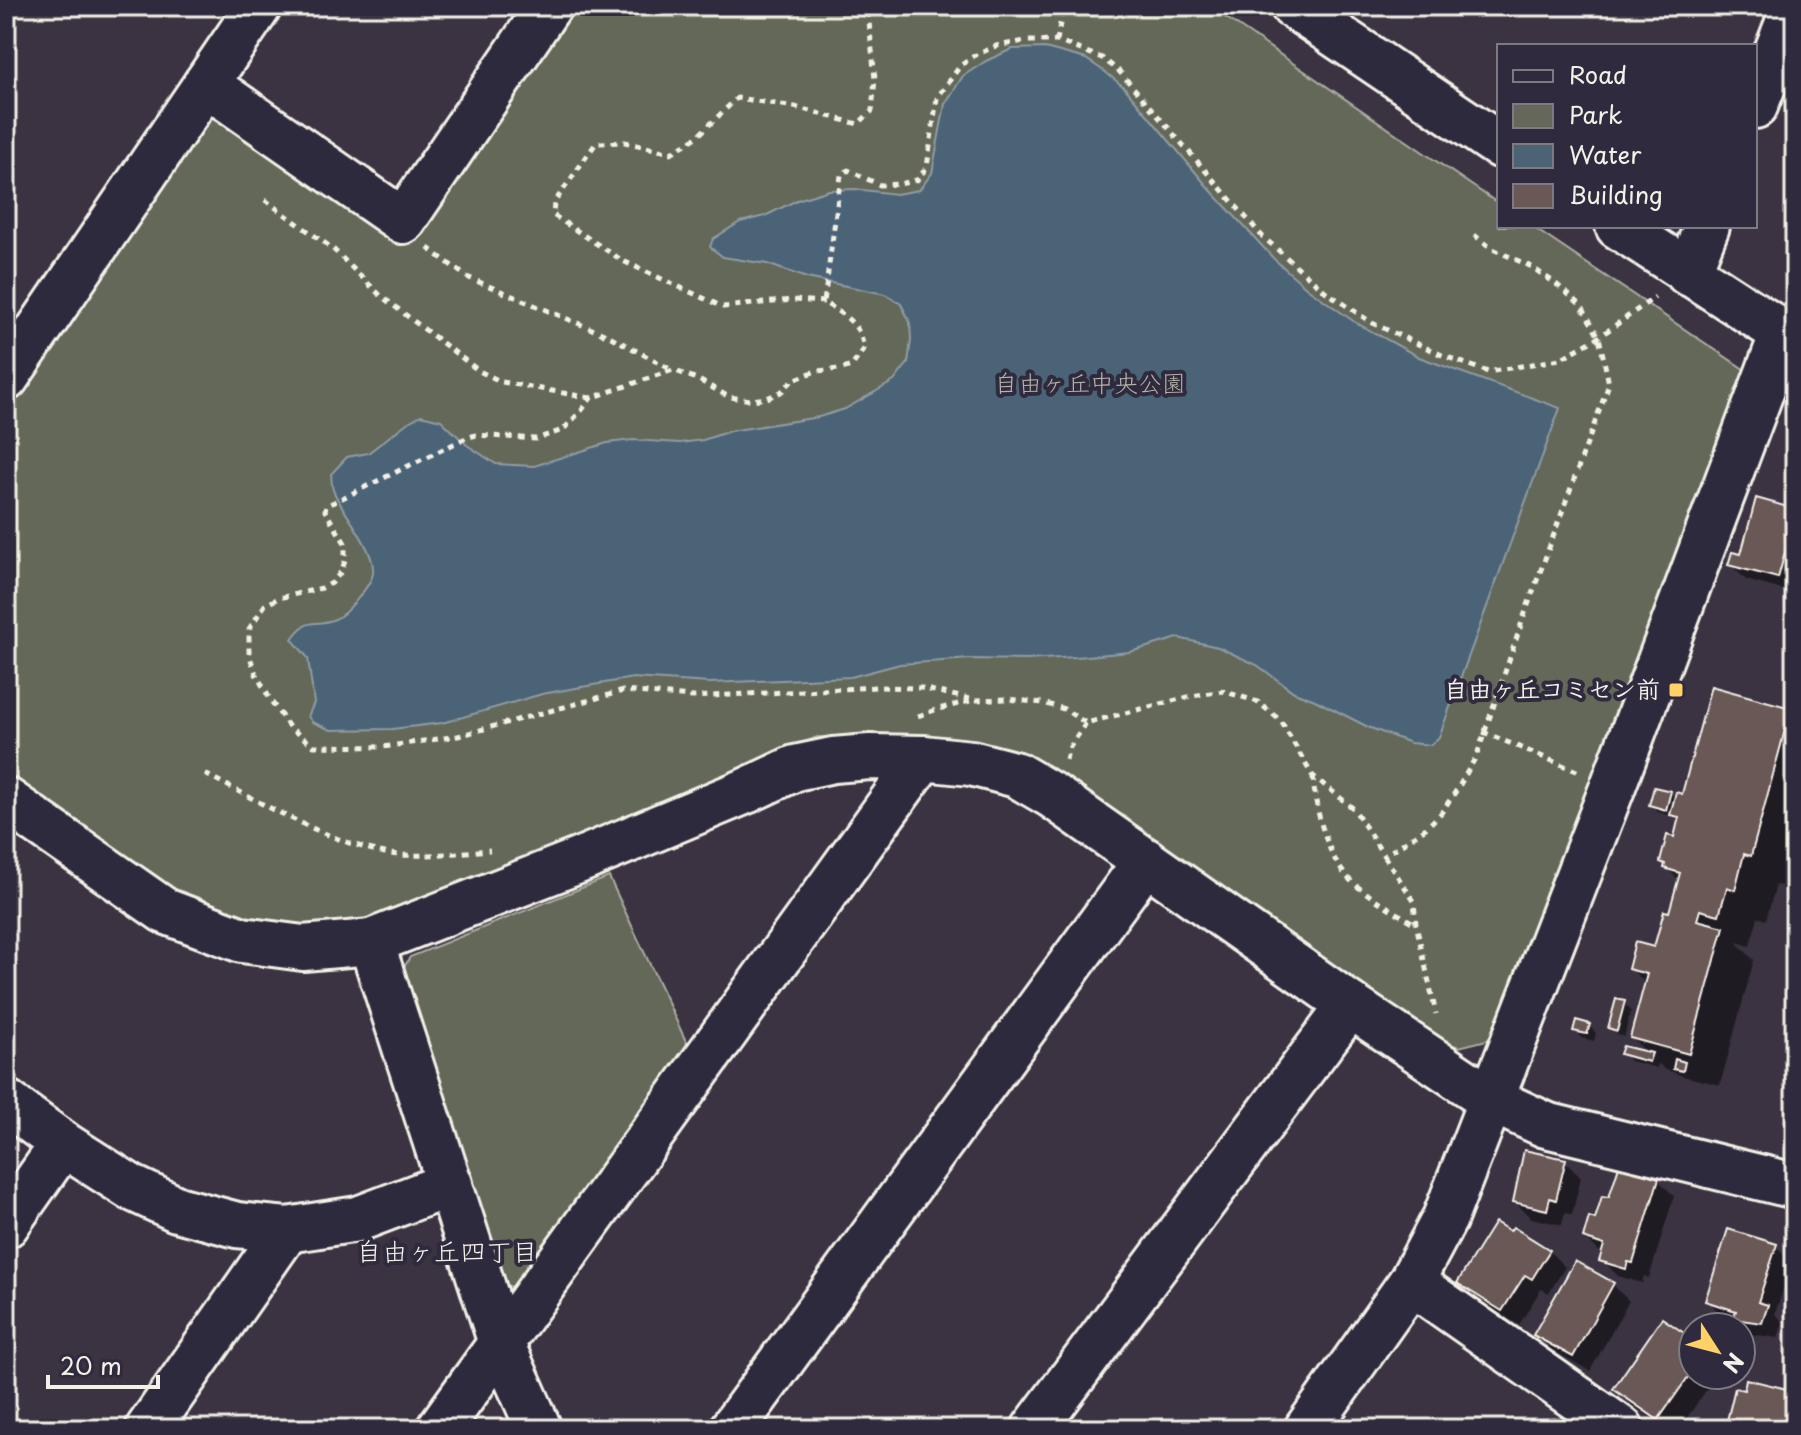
<svg xmlns="http://www.w3.org/2000/svg" width="1801" height="1435" font-family="'Playpen Sans','Klee One',sans-serif">
<style>
.green{fill:#646759;stroke:#acaca0;stroke-width:2}
.water{fill:#4c6376;stroke:#8f9ca4;stroke-width:2}
.shadow{fill:#0007}
.building{fill:#695856;stroke:#f4f1e8;stroke-width:2}
.lines{fill:none;stroke-linecap:round;stroke-linejoin:round}
.minor-casing{stroke:#f4f1e8;stroke-width:50}
.path{stroke:#f4f1e8;stroke-width:5;stroke-dasharray:6 6;stroke-linecap:butt}
.minor{stroke:#2f2a3d;stroke-width:44}
.poi-dot{fill:#ffd166;stroke:#2f2a3d;stroke-width:3}
.labels{text-anchor:middle;stroke-width:8;stroke-linejoin:round;paint-order:stroke}
.park-label{font-size:24px;fill:#b3b3a8;stroke:#2f2a3d}
.poi-label{font-size:24px;font-weight:bold;fill:#f4f1e8;stroke:#2f2a3d;text-anchor:end}
.neighbourhood-label{font-size:26px;fill:#f4f1e8;stroke:#2f2a3d}
</style>
<rect width="100%" height="100%" fill="#3b3342"/>
<filter id="ink" filterUnits="userSpaceOnUse"><feTurbulence type="fractalNoise" baseFrequency=".0125" numOctaves="2"/><feDisplacementMap in="SourceGraphic" scale="16" xChannelSelector="R" yChannelSelector="G"/><feConvolveMatrix kernelMatrix="1 2 1 2 8 2 1 2 1" color-interpolation-filters="sRGB"/></filter>
<g filter="url(#ink)">
<!-- green -->
<g class="green">
<path d="M560 6H1209L1499 204V226H1531L1751 374 1499 1037 1459 1047 1418 1032 1072 786 908 738 817 737 355 930H276L175 895 6 776V414L211 112 400 242Z"/>
<path d="M609 877 691 1052 519 1287 504 1286 400 974 410 957Z"/>
</g>
<!-- water -->
<path class="water" d="M1045 48 1086 59 1104 71 1125 88 1207 186 1274 259 1307 288 1356 323 1419 357 1560 408 1439 737 1431 745 1410 743 1368 727 1315 700 1294 692 1257 665 1218 647 1178 638 1130 652 1077 657 1026 660 970 659 900 664 851 677 710 683 633 678 542 694 442 723 392 729 331 730 312 722 308 716 314 703 308 658 292 639C309 615 313 628 335 619 347 614 367 589 372 577 380 554 343 514 334 492 331 487 332 480 331 474L347 457 368 453 407 423 421 415 441 420 467 445 496 464 534 466 607 443 633 440 680 443 703 440 730 431 819 417 845 409 894 381 908 363 911 340 910 322 901 304 885 294 807 278 767 264 723 257 710 247 713 239 740 222 765 216 797 200 829 190 855 189 896 194 919 190 932 173 945 104 963 76 986 61 1012 49Z"/>
<!-- shadow -->
<g class="shadow">
<path d="M1795 511 1794 593 1746 580 1730 564 1742 557Z"/>
<path d="M1790 709 1795 715V838L1782 886 1776 885 1766 920 1758 917 1750 946 1736 942 1754 960 1720 1085 1683 1076 1664 1069 1658 1063 1657 1068 1630 1061 1623 1053 1649 1055 1632 1038 1647 985 1630 968 1656 950 1671 915 1680 882 1662 862 1675 839 1680 822 1675 817 1658 812 1651 805 1670 793 1676 799 1683 796Z"/>
<path d="M1624 1003 1631 1011 1624 1037 1618 1035 1611 1028Z"/>
<path d="M1589 1026 1596 1033 1594 1041 1582 1038 1575 1030Z"/>
<path d="M1565 1161 1581 1177 1572 1215 1565 1213 1562 1225 1531 1218 1515 1202Z"/>
<path d="M1658 1180 1674 1196 1649 1278 1644 1276 1642 1283 1618 1276 1602 1260 1603 1255 1585 1238 1611 1200Z"/>
<path d="M1776 1246 1792 1262 1775 1314 1783 1322 1778 1338 1751 1334 1738 1321 1724 1317 1707 1300Z"/>
<path d="M1549 1251 1565 1267 1549 1293 1541 1289 1519 1325 1476 1299 1460 1283Z"/>
<path d="M1613 1285 1629 1301 1590 1371 1552 1350 1536 1334Z"/>
<path d="M1693 1341V1375H1717L1679 1429H1667L1632 1405 1616 1389Z"/>
<path d="M1748 1381 1795 1393V1429H1727L1745 1392Z"/>
</g>
<!-- building -->
<g class="building">
<path d="M1756 498 1795 509V516L1778 578 1728 565 1732 552 1741 554Z"/>
<path d="M1711 686 1791 708 1751 856 1744 854 1735 890 1727 887 1719 915 1700 910 1697 920 1724 927 1689 1054 1630 1038 1647 974 1628 969 1635 942 1654 947 1664 911 1669 912 1680 873 1664 868 1665 864 1660 862 1667 835 1674 837 1679 817 1670 815 1676 792 1682 794Z"/>
<path d="M1654 787 1671 791 1666 810 1649 805Z"/>
<path d="M1616 999 1625 1001 1617 1031 1608 1028Z"/>
<path d="M1576 1020 1590 1024 1587 1034 1573 1031Z"/>
<path d="M1623 1046 1652 1053 1649 1062 1620 1054Z"/>
<path d="M1675 1059 1685 1062 1683 1071 1673 1069Z"/>
<path d="M1524 1150 1566 1159 1556 1200 1550 1198 1547 1210 1513 1202Z"/>
<path d="M1619 1166 1659 1178 1633 1263 1628 1262 1626 1269 1599 1261 1604 1245 1583 1238 1589 1217 1595 1219 1602 1196 1609 1197Z"/>
<path d="M1495 1222 1510 1231 1513 1227 1550 1250 1532 1279 1525 1275 1502 1311 1457 1283Z"/>
<path d="M1728 1229 1777 1244 1758 1302 1768 1305 1762 1323 1733 1319 1736 1311 1705 1301Z"/>
<path d="M1575 1261 1614 1283 1573 1357 1533 1335Z"/>
<path d="M1662 1318 1693 1339V1370L1658 1420 1613 1389Z"/>
<path d="M1746 1379 1795 1391 1790 1412 1795 1414V1429H1725L1735 1388 1744 1390Z"/>
</g>
<g class="lines">
<defs>
<g id="minor">
<path d="M1293 6 1499 145"/>
<path d="M206 84 403 221 549 6"/>
<path d="M1755 106 1795 6"/>
<path d="M1618 226 1795 341"/>
<path d="M1688 273 1707 226"/>
<path d="M6 378 259 6"/>
<path d="M6 800 165 911 242 940 303 948 371 942 578 861 746 791 795 768 833 760 870 757 923 758 971 763 1017 775 1053 796 1350 1005 1492 1100 1546 1125 1795 1186"/>
<path d="M371 942 501 1343 539 1429"/>
<path d="M6 1102 63 1144 132 1188 177 1209 237 1225 287 1230 358 1219 450 1184"/>
<path d="M6 1225 63 1144"/>
<path d="M1411 1282 1621 1429"/>
<path d="M148 1429 287 1230"/>
<path d="M439 1429 923 758"/>
<path d="M732 1429 1146 861"/>
<path d="M1034 1429 1350 1005"/>
<path d="M1307 1429 1411 1282 1445 1218 1613 786 1783 333"/>
</g>
</defs>
<!-- minor casing -->
<use href="#minor" class="minor-casing"/>
<!-- path -->
<g class="path">
<path d="M1057 41 1063 6"/>
<path d="M265 200 333 249 381 296 479 371 502 382 591 398"/>
<path d="M1474 235 1493 249 1530 266 1555 283 1581 305 1599 337 1609 384 1524 616 1477 755 1458 788 1441 813 1426 828 1384 856 1354 809 1312 775 1281 721 1258 702 1223 691 1192 696 1086 723 1064 709 1043 703 1008 699 974 700 921 688 877 687 693 697 623 691 458 736 383 747 314 746 289 727 271 701 256 674 249 654V629L265 605 279 598 322 588 332 583 341 572 345 561V543L325 511 326 506 466 438 476 435 536 439 563 430 582 410 591 398 673 370 697 379 729 397 752 400 767 398 781 392 793 380 816 371 842 369 852 366 864 349C860 322 845 317 824 302L841 175 848 170 880 185 900 184 917 180 927 167 937 98 960 66 974 56 996 46 1025 41H1057L1102 58 1119 71 1262 236 1325 291 1372 323 1442 355 1488 372 1560 359 1599 337 1655 297"/>
<path d="M428 248 467 277 611 337 672 370"/>
<path d="M824 302 793 300 723 307 623 261 553 215 554 203 596 143 625 142 671 153 697 137 737 98 795 107 858 124 872 111 875 79 868 12 869 6"/>
<path d="M918 716 935 710 970 701"/>
<path d="M1483 732 1579 772"/>
<path d="M1066 760 1068 750 1086 723"/>
<path d="M205 774C263 803 321 839 385 853 412 859 462 852 490 850"/>
<path d="M1313 777C1315 808 1326 853 1347 877 1362 893 1396 912 1415 924"/>
<path d="M1384 856 1414 901 1416 924 1436 1014"/>
</g>
<!-- minor -->
<use href="#minor" class="minor"/>
</g>
</g>
<!-- markers -->
<rect class="poi-dot" x="1668" y="682" width="16" height="16" rx="4"/>
<g class="labels">
<!-- park labels -->
<g class="park-label">
<text x="1090" y="392">自由ヶ丘中央公園</text>
</g>
<!-- poi labels -->
<g class="poi-label">
<text x="1660" y="698">自由ヶ丘コミセン前</text>
</g>
<!-- neighbourhood labels -->
<g class="neighbourhood-label">
<text x="447" y="1261">自由ヶ丘四丁目</text>
</g>
</g>
<!-- margin -->
<rect width="1801" height="1435" fill="none" stroke="#2f2a3d" stroke-width="32"/>
<rect x="16" y="16" width="1769" height="1403" fill="none" stroke="#f4f1e8" stroke-width="3" filter="url(#ink)"/>
<!-- legend -->
<rect x="1497" y="44" width="260" height="184" fill="#2f2a3d" stroke="#7e7a81" stroke-width="2"/>
<rect x="1513" y="70" width="40" height="12" fill="#2f2a3d" stroke="#7e7a81" stroke-width="2"/>
<text x="1569" y="84" font-size="24" fill="#f4f1e8">Road</text>
<rect x="1513" y="104" width="40" height="24" fill="#646759" stroke="#7e7a81" stroke-width="2"/>
<text x="1569" y="124" font-size="24" fill="#f4f1e8">Park</text>
<rect x="1513" y="144" width="40" height="24" fill="#4c6376" stroke="#7e7a81" stroke-width="2"/>
<text x="1569" y="164" font-size="24" fill="#f4f1e8">Water</text>
<rect x="1513" y="184" width="40" height="24" fill="#695856" stroke="#7e7a81" stroke-width="2"/>
<text x="1569" y="204" font-size="24" fill="#f4f1e8">Building</text>
<!-- north arrow -->
<g transform="translate(1717 1351) rotate(126)"><circle r="38" fill="#2f2a3d" stroke="#7e7a81" stroke-width="2"/>
<path d="M0-6L14 30L0 20L-14 30Z" fill="#ffd166"/>
<text y="-12" font-size="22" font-weight="bold" text-anchor="middle" fill="#f4f1e8">N</text>
</g>
<!-- scale -->
<path d="M48 1375v12h110v-12" fill="none" stroke="#f4f1e8" stroke-width="4"/>
<text x="60" y="1375" font-size="24" fill="#f4f1e8" stroke="#2f2a3d" stroke-width="6" paint-order="stroke">20 m</text>
</svg>
